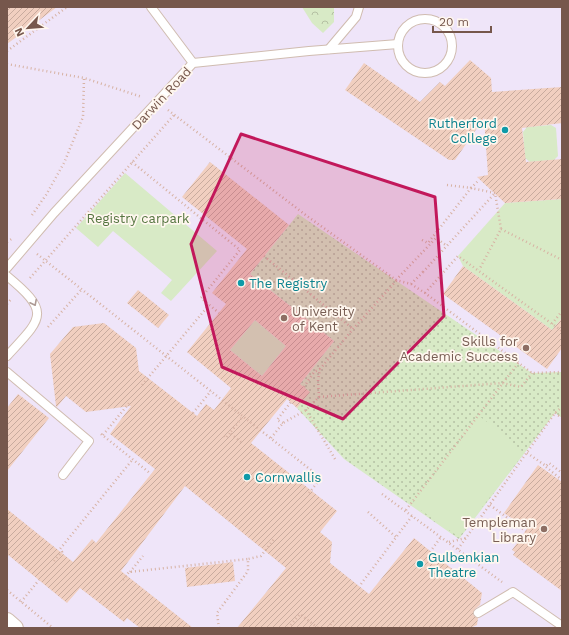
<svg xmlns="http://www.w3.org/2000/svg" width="569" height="635" font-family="'Work Sans',sans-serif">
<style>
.education{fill:#efe5f9}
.grass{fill:url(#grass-dots)}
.forest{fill:url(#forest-crowns)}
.green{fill:#d8eac6}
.building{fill:url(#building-hatch);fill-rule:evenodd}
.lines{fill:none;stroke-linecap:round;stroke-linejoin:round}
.lane-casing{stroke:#d0bcb0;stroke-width:10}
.street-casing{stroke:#d0bcb0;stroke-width:18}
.path{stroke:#d7b2a3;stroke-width:2.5;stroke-dasharray:1 3;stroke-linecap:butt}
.lane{stroke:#fff;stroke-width:8}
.street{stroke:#fff;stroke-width:16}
.path-bridge{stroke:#d7b2a3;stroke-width:2.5;stroke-dasharray:1 3;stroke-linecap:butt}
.oneway{stroke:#ad9a94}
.marked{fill:#c2185b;fill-opacity:0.2;stroke:#c2185b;stroke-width:3;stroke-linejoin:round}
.culture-dot{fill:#0f9aa8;stroke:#fff7ef;stroke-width:1.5}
.education-dot{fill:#8d6e63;stroke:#fff7ef;stroke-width:1.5}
.labels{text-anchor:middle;stroke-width:3.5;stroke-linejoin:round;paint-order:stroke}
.street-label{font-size:13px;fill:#76574c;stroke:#fff7ef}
.culture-label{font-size:13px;fill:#0d838f;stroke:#fff7ef;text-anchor:start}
.park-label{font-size:13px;fill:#567641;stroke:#fff7ef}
.education-label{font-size:13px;fill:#785e54;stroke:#fff7ef;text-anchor:end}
</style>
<defs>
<pattern id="grass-dots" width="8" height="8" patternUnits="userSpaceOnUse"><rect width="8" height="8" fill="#d8eac6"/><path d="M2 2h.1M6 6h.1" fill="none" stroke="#b4c0a3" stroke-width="1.8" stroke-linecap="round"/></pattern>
<pattern id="forest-crowns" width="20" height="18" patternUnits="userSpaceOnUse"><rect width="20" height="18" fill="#d8eac6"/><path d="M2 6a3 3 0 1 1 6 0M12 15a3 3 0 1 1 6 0" fill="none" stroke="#b4c0a3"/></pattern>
<pattern id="building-hatch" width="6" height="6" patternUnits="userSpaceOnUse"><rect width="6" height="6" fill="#f1cfc0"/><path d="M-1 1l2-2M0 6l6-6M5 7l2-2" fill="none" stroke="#c8ab9e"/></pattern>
</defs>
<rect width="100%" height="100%" fill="#fcf2e8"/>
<!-- education -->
<rect class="education" x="7" y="7" width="555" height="621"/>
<!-- grass -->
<path class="grass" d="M298 214 532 373 562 372V418L555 413 459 539 344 459 297 408 300 384 334 341 250 274Z"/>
<!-- forest -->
<path class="forest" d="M302 7H334V22L323 33 312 23Z"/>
<!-- green -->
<g class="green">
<path d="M551 125 556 128 558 156 554 160 530 162 525 158 523 132 527 127Z"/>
<path d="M125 173 217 251 171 301 161 293 172 280 113 231 98 247 76 228Z"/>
<path d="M562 199V318L552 330 463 266 458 256 505 203Z"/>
<path d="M255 320 286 346 262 376 230 350Z"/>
<path d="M479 416 502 433 524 453 459 537 412 504Z"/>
</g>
<!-- building -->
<g class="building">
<path d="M7 7H57L7 44Z"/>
<path d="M470 60 491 78 492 92 562 87V123L522 128 526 162 562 159V199L505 203 477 177 488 175 484 118 455 160H449L345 90 364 63 420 102 440 82 445 86Z"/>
<path d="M210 162 289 225 250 274 334 341 300 384 310 392 297 408 287 399 251 443 337 511 320 532 332 542 330 563 369 594 414 538 482 593 480 605 475 609 473 613 474 616 478 618 477 625 470 628H237L286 568 185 486 121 571 193 628H140L127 618 124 622 80 588 67 603 7 554V509L73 562 92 539 96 543 155 469 110 434 131 406 86 412 66 396 57 407 56 406 50 354 73 327 104 323 136 348 139 371 197 416 206 404 214 410 231 388 187 352 226 304 212 293 247 249 182 197ZM255 320 286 346 262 376 230 350Z"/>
<path d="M463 266 552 330 562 318V348L547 369 443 294Z"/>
<path d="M138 290 169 315 158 328 127 303Z"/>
<path d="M18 394 49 418 7 471V408Z"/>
<path d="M538 465 562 482V591L513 555 515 552 512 550 527 529 504 513Z"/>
<path d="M233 562 235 581 187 587 185 568Z"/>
</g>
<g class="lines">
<defs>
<g id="lane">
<path d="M151 7 193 63"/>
<circle cx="425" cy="46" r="27"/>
<path d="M329 49 356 17 359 7"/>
<path d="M7 268 54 213 193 63 309 51 398 44"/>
<path d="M7 276C52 313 42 318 7 356"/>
<path d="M7 372 89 441 63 475"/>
<path d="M478 613 513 592 562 626"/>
</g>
<path id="street" d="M7 621 15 628"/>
</defs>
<!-- lane casing -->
<use href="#lane" class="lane-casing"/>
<!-- street casing -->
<use href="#street" class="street-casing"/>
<!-- path -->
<g class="path">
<path d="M7 51 67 7"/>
<path d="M7 64 84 78 142 97"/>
<path d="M168 110 307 216 396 280 411 284 425 293 532 373 562 372"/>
<path d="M132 162 240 250 201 298 219 313"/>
<path d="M447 185 471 188 479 180"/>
<path d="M32 215 46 195 64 163 83 117 84 78"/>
<path d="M501 229 562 260"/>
<path d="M422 240 428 243 471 188 495 193 501 229 479 270"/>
<path d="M7 242 13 238"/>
<path d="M37 254 321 478 309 493"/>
<path d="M264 256 353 329"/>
<path d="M30 278 174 115"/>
<path d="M411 284 423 272"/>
<path d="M425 293 458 256 562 331"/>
<path d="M7 304 12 298"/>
<path d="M552 324 562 311"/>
<path d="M48 327 82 289"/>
<path d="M142 385 209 305"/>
<path d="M304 387 314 372 320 369"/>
<path d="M319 397 502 383 521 387 532 373"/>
<path d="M306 410 335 459"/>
<path d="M193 413 211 391"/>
<path d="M555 413 562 418"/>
<path d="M283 423 277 420 291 402"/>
<path d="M101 434 151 474"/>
<path d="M103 435 130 402"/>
<path d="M224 436 226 438 230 433"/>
<path d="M271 438 283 423 306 410 319 397 318 380 320 369 353 329 397 280"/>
<path d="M241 442 230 433 243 416"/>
<path d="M527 453 546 466 549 463 562 473"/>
<path d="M546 467 562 480"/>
<path d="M382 494 502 582"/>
<path d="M490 505 528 533"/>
<path d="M406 510 519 362"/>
<path d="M368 512 396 537"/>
<path d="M449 542 466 538"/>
<path d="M458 549 555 413 562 407"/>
<path d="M430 552 441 537"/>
<path d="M54 561 62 552 60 549 133 459"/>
<path d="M130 572 143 556"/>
<path d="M123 580 129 572 248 559"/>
<path d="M361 584 412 516"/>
<path d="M7 590 53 628"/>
<path d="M21 602 39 580"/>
<path d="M219 628 217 613 248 571V559L261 556 274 539"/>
<path d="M288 628 300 614 318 628"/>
<path d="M328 628 335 619"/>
</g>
<!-- lane -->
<use href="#lane" class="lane"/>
<!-- street -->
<use href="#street" class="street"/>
<!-- path-bridge -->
<g class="path-bridge">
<path d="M423 272 495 193"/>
<path d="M396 280 436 238 447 246"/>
</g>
</g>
<!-- one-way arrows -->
<defs><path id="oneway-chevron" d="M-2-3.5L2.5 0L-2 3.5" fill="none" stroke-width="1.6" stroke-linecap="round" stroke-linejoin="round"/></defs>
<use class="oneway" href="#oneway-chevron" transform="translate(34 303) rotate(63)"/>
<!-- marked area -->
<path class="marked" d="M241 134 435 197 444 316 343 419 222 367 191 244Z"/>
<!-- markers -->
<g class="culture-dot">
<circle cx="505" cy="130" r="4"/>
<circle cx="241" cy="283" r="4"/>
<circle cx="247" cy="477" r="4"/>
<circle cx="420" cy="564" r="4"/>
</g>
<g class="education-dot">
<circle cx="284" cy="318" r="4"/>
<circle cx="526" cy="348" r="4"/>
<circle cx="544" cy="529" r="4"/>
</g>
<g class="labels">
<!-- street labels -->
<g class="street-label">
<text transform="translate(161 98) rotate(-47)" y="5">Darwin Road</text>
</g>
<!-- culture labels -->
<g class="culture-label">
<text x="497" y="128" text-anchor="end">Rutherford<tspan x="497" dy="15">College</tspan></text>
<text x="249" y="288">The Registry</text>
<text x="255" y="482">Cornwallis</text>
<text x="428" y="562">Gulbenkian<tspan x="428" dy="15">Theatre</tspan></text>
</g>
<!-- park labels -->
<g class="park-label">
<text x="138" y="223">Registry carpark</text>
</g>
<!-- education labels -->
<g class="education-label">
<text x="292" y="316" text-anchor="start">University<tspan x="292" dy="15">of Kent</tspan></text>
<text x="518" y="346">Skills for<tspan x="518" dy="15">Academic Success</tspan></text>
<text x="536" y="527">Templeman<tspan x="536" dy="15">Library</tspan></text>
</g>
</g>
<!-- border -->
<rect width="569" height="635" fill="none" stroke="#76574c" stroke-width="16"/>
<!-- north arrow -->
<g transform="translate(28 28) rotate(244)" stroke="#fff7ef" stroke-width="3" paint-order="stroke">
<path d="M0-3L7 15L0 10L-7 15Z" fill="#76574c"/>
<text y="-6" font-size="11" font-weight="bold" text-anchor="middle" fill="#76574c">N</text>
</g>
<!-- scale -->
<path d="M433 26v6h58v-6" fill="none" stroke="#76574c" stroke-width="2"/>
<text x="439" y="26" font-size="12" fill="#76574c" stroke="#fff7ef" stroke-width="3" paint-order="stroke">20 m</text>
</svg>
